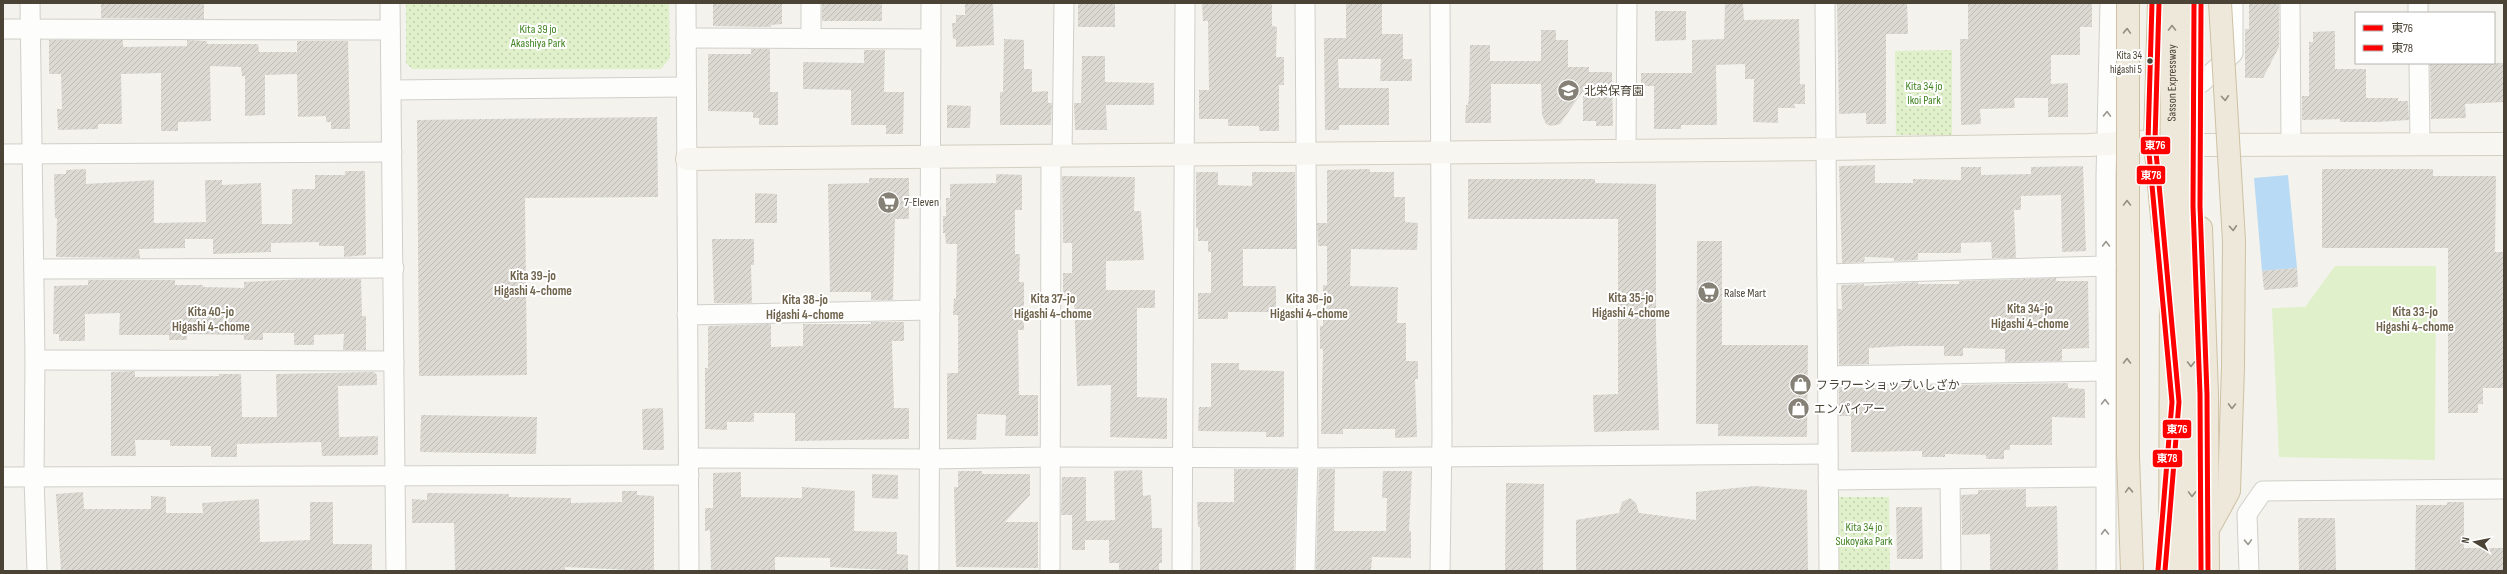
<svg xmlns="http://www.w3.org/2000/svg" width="2507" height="574" font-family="'Sofia Sans Condensed','Noto Sans JP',sans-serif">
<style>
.park{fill:url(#park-dots)}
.pitch{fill:#dff0ca}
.water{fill:#b9daf4}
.building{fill:url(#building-hatch)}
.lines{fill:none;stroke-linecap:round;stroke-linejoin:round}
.street-casing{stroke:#d1cfc9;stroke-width:21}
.secondary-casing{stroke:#d3cfc2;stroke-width:24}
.highway-casing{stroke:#cec1a4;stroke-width:24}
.street{stroke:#fdfdfc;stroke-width:19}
.secondary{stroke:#f7f6f0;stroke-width:22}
.highway{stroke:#ede8da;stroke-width:22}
.highway-bridge-casing{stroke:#cec1a4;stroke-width:24;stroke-linecap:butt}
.highway-bridge{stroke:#ede8da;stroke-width:22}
.bus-1-casing{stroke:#fff;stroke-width:8}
.bus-2-casing{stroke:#fff;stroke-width:8}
.bus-1{stroke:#f00;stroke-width:5}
.bus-2{stroke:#f00;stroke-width:5}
.oneway{stroke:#948e80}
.oneway2{stroke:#9b978f}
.bus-dot{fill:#4b4436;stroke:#fff;stroke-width:1.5}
.labels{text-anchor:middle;stroke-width:4;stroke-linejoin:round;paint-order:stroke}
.bus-label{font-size:11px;fill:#4b4436;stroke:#fff;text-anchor:end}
.park-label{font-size:12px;fill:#428422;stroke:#fff}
.street-label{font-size:12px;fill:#4b4436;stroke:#fff}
.poi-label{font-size:12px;fill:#4b4436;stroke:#fff;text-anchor:start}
.neighbourhood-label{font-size:13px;font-weight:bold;fill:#6f634c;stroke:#fff}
.line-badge{stroke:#fff;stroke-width:1.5}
.badge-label{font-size:11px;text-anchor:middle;font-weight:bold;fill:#fff}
</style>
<defs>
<pattern id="park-dots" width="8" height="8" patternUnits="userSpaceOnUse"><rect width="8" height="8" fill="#dff0ca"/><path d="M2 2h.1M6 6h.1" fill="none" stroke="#c1cfae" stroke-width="1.8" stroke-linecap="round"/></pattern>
<pattern id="building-hatch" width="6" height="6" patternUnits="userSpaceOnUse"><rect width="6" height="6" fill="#dbd9d2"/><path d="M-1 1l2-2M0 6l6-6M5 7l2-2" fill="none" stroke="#bdbbb5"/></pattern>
</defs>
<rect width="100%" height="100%" fill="#f3f2ec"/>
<!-- park -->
<g class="park">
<path d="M406 3H669L670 58 661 69H412L406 63Z"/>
<path d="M1952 50V135H1896L1895 51Z"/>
<path d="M1839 497H1889L1890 571H1838Z"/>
</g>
<!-- pitch -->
<path class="pitch" d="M2335 266H2436L2435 460 2279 457 2272 308 2305 307Z"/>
<!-- water -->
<path class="water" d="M2288 175 2297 268 2262 271 2254 178Z"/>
<!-- building -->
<g class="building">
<path d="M101 3H204V19L101 18Z"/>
<path d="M713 3H782V24L771 25V27L713 26Z"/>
<rect x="822" y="3" width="60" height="18"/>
<path d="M965 3H993L994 45 956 47V39H953L952 23H956V15H965Z"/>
<rect x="1078" y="3" width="37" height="24"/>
<path d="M1202 3 1272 4V26L1277 27 1276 57H1284V85H1279V131H1259V126H1228V119H1199V90H1209L1208 21H1203Z"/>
<path d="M1346 3H1382V34H1403V59H1412V81H1380L1381 59H1338L1339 88H1389V125H1339V130H1325L1324 38H1346Z"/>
<path d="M1725 3H1743L1744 20 1799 19 1800 84H1805V104H1794L1795 108H1778V123L1753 122 1754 79H1745V64L1716 65 1717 125H1681V129H1654V86H1641V73H1692V40L1724 39Z"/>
<path d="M1837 3H1907L1908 34H1886V124H1866V113L1839 114Z"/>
<path d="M1968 3H2092V27H2080V55H2051V84L2068 83V117H2048V98H2014L2015 108 1980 109 1981 124 1961 125 1960 39H1968Z"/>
<path d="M2249 3H2279V47L2263 78H2245V29H2249Z"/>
<path d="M1655 11H1686V40L1655 41Z"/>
<path d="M1541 30H1556V40H1568V67H1589V72H1612L1613 126H1596V121H1583V91L1560 124 1551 126 1546 124 1542 115 1541 84H1491V123H1465L1466 105H1468L1469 95 1470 45H1490V61H1541Z"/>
<path d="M2335 31V69H2366V98H2398V101H2408L2409 120 2377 122H2340V119L2302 120V96H2309V42H2313V32Z"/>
<path d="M1004 39 1024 40V69H1032V92L1048 91V103H1052L1051 125H1000V92H1003Z"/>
<path d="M49 40H123V47L187 46V40L207 41V44H258L259 52H297V41H348L350 129H331V122H326V116L298 117 297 74 265 75V115L245 116V76H242L241 67 210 66 211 121 178 122V131H161V73L121 74 122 124H98V129L58 130 57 109H62L61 74H49Z"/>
<path d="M751 49H770V92H778V125H759V118H753V112L708 111V54H751Z"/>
<path d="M864 50H885L884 92H904L903 134H886V125H851V90L803 89V62L864 63Z"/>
<path d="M1082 56H1105V82L1154 83V105H1106L1107 130H1075L1074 103H1081Z"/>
<path d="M2430 63H2504V102L2465 104 2466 118 2431 119Z"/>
<path d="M947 105 971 106 970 128H947Z"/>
<path d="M657 117 658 197 525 198 527 375 419 376 417 120Z"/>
<path d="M1875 165V183H1913V179L1961 180V167H1981V175L2031 174V167L2083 166 2086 251 2062 252 2061 195 2021 196V210H2014L2016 258H1992L1991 242 1961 243V253H1918V260L1894 261V258L1865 257 1864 262 1842 263 1839 166Z"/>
<path d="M86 169V184L154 180V223L206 222 205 180H222V185L261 183 262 224H292V189H315V175H345V171H365L366 255 344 257V246H319V242L271 243V252L213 254V239H185V248L139 249 140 258 56 257 57 218H55L54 174H66V170Z"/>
<path d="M1370 169V172H1394V197H1405V222L1418 223 1417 250 1351 249 1350 286 1398 287 1397 323H1406V361H1418V379H1415L1417 437 1395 438V429H1343V434H1321L1323 349H1320V326H1323V285H1327V246H1318L1317 223H1327V170Z"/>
<path d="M2322 169H2433V176H2496L2495 252H2504V388H2483V404H2478V413H2448V248H2322Z"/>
<path d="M1196 172H1218V185L1252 186V172H1295L1296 249H1243V286H1276V312H1228V319H1198V293H1211V252H1208V241H1198V228H1196Z"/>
<path d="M996 174 1022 175V210H1015V254H1020L1019 282H1024V330H1018L1019 395H1038V436H1005L1006 415 977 414 976 440 947 439V373H958V315H953L954 298 956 299 957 244H946L945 233H943V216H946V198H950V184L996 183Z"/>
<path d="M1062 176 1135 177 1134 211H1141L1144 260 1106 261V290H1155V308H1137V397L1167 398V439L1110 437 1111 385 1077 386 1074 296H1063V273H1072V243H1063Z"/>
<path d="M869 178H909V219H895L893 300H871V292H830L828 184 869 183Z"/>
<path d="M1468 179H1595V183L1656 184V334L1659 430 1594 432 1593 395 1618 394V219H1468Z"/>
<path d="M755 193 777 194V223H755Z"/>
<path d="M712 239H754V265H751L752 303H714Z"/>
<path d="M1697 241H1722V345H1808L1807 437 1718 436V424H1696Z"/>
<path d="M2297 268 2298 287 2264 290 2262 271Z"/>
<path d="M2056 278V281H2088L2089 348 2062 349V361L2005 362V349L1963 348V356H1944V346H1903L1869 348V364L1839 365 1838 309H1842L1841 285 1864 284V286L1918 282V284H1959V281Z"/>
<path d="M303 279H361L362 316H366V350H343L344 334 314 335V345H294V333H263V340H244V335L187 334V340H169V335H119L120 313 85 314V341H59V334H53L54 286 88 285V280H175V285H203V287L244 288V282Z"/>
<path d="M871 322H904V341H892L894 408H909V439L795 441V413H754V422H727V430L705 429V368H708V326L771 324V347L803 346V324H871Z"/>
<path d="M1211 363H1239V370L1284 371V437H1266V432L1198 431 1199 407H1211Z"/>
<path d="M135 371V377L219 376V374H241L242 417H277L276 374 374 372 377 375V385L338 386 339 437 378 436V455L322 456 321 442 237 444V457H211V446H170V440H135L136 456H111V372Z"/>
<path d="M2068 383V388L2085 389V418L2052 417V445H2010V450H2004V459H1986V455L1945 454V457H1922V451L1851 452V416H1839V387L1896 389V386Z"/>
<path d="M663 408 664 450H643L642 409Z"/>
<path d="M421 415 537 417 536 454 420 452Z"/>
<path d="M1234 469H1297L1294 571H1200V527H1198L1197 502H1234Z"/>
<path d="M1319 469H1335L1334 531H1386L1387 498H1382L1383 471H1412L1409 531H1411V558L1372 557 1371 571H1316Z"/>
<path d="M1142 470 1143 496 1151 495 1152 528H1162V563H1159V571H1119V563H1109V540H1085V550H1072V515H1061L1062 477H1086V521L1115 520 1114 471Z"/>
<path d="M958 471H982V474H1030V495L1005 522H1038V568L956 567 954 487H958Z"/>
<path d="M741 472V497L802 498V487L855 491 854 531 897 532V554L908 555V571L830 567V558L775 557V570L711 571 710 530 705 531V508H713V473Z"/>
<path d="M872 474 898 475V499L872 498Z"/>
<path d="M1506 483 1544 484 1543 571H1505Z"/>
<path d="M1755 486 1807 490 1808 571H1576V520L1619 513 1622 502 1630 498 1636 503 1639 513 1696 520V492Z"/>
<path d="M2026 489V507L2057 506 2058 571H1990V534L1962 535 1961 495 1978 494V490Z"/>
<path d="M622 491H637V495L654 496V571L565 567V571H455L454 523H412V499L427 500V493L509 494V497L571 498V503L622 502Z"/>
<path d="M83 492 84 509H151V496L166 497V513H203L202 503 259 499 260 542 310 540V502H333V544H372V571H61L56 494Z"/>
<path d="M2447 502H2464V548H2504V571H2415L2416 505H2447Z"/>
<path d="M1896 507H1922L1923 559H1897Z"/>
<path d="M2298 518H2335L2336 571H2299Z"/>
</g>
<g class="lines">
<defs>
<g id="street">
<path d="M30 3 35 360 34 477 37 571"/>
<path d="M390 3 396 571"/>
<path d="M686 3 689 571"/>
<path d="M811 3V38"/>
<path d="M1440 3 1442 438 1440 571"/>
<path d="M1825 3 1829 571"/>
<path d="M2290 3 2291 144"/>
<path d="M2418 3V13"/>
<path d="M3 29 390 30"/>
<path d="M686 38 931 39"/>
<path d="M2419 63 2420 143"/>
<path d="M2201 83 2233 53V3"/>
<path d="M392 90 686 87"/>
<path d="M1626 150 1627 3"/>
<path d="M3 154 392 152"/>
<path d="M1062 156 1064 3"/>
<path d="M34 269 394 268"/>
<path d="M1827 274 2106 266"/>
<path d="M687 315 930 310"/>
<path d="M35 360 394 361"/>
<path d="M1828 376 2105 371"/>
<path d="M689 458 929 459 1050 457 1308 458 1828 454"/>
<path d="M3 477 689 475"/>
<path d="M1950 479 1951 571"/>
<path d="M1828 480 2105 477"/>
<path d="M929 571 931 3"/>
<path d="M1050 571 1051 156"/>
<path d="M1182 571 1185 3"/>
<path d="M1305 571 1308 458 1305 3"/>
<path d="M2106 571V177L2110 3"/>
<path d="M2249 571 2247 514 2263 491 2504 489"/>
</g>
<path id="secondary" d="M687 159 1826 149 2089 145 2155 141 2200 145 2504 144"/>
<g id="highway">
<path d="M2159 3 2155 141 2163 229"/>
<path d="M2201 228 2207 394 2208 571"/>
<path d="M2128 456 2132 571"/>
<path d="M2211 524 2229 491 2233 367"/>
</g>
</defs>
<!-- street casing -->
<use href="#street" class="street-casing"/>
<!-- secondary casing -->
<use href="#secondary" class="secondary-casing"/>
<!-- highway casing -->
<use href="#highway" class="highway-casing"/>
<!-- street -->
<use href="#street" class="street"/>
<!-- secondary -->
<use href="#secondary" class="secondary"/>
<!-- highway -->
<use href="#highway" class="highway"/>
<defs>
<g id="highway-bridge">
<path d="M2128 3V456"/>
<path d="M2191 3 2192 571"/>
<path d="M2220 3 2234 241 2233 367"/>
<path id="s1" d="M2170 571 2172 3"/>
</g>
</defs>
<!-- highway-bridge casing -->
<use href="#highway-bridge" class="highway-bridge-casing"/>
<!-- highway-bridge -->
<use href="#highway-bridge" class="highway-bridge"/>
<defs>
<g id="bus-1">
<path d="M2159 3 2155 141 2179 402 2165 571"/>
<path d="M2201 3 2200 206 2207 394 2208 571"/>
</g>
<g id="bus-2">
<path d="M2152 3 2148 142 2172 402 2158 570"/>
<path d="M2194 3 2193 206 2200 394 2201 571"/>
</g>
</defs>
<!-- bus-1 casing -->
<use href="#bus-1" class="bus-1-casing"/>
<!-- bus-2 casing -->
<use href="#bus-2" class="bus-2-casing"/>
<!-- bus-1 -->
<use href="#bus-1" class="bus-1"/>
<!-- bus-2 -->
<use href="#bus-2" class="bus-2"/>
</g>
<!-- one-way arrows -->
<defs><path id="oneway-chevron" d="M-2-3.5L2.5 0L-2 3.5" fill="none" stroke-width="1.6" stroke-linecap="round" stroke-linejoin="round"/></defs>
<g class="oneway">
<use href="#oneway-chevron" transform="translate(2172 28) rotate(-90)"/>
<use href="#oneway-chevron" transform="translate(2127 31) rotate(-88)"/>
<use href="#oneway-chevron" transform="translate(2225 98) rotate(86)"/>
<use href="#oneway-chevron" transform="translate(2127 203) rotate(-90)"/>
<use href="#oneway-chevron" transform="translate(2233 228) rotate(86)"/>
<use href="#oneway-chevron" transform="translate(2127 361) rotate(-90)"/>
<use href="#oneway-chevron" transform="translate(2191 364) rotate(90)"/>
<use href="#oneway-chevron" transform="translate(2232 406) rotate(91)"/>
<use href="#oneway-chevron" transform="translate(2129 490) rotate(-92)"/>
<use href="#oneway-chevron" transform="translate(2192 494) rotate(90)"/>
</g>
<g class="oneway2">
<use href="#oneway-chevron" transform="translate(2107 114) rotate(-88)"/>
<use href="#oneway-chevron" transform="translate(2106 244) rotate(-90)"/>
<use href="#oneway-chevron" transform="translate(2105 402) rotate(-90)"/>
<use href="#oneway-chevron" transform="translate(2105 532) rotate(-91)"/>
<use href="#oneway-chevron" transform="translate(2248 542) rotate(88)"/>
</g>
<!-- icons -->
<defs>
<symbol id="school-disc" viewBox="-11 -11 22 22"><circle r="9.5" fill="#868176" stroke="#fff"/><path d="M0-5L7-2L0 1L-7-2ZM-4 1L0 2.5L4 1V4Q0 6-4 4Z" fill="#fff"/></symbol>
<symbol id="supermarket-disc" viewBox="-11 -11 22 22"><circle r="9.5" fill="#868176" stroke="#fff"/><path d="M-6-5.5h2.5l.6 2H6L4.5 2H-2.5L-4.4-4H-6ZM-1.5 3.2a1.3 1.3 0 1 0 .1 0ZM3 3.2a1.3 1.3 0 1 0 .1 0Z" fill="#fff"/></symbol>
<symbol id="shop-disc" viewBox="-11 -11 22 22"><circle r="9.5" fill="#868176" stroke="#fff"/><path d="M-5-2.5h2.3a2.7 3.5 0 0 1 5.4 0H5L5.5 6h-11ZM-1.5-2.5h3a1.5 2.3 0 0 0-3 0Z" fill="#fff"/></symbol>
</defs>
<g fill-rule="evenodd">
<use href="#school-disc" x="1556" y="78" width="25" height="25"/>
<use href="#supermarket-disc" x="876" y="190" width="25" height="25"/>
<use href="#supermarket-disc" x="1696" y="280" width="25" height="25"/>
<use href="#shop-disc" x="1788" y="372" width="25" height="25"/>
<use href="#shop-disc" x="1786" y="396" width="25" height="25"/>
</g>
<!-- markers -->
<circle class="bus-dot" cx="2150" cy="61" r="3.5"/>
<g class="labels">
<!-- bus labels -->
<g class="bus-label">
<text x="2142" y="59">Kita 34<tspan x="2142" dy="14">higashi 5</tspan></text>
</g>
<!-- park labels -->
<g class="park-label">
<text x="538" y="33">Kita 39 jo<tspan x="538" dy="14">Akashiya Park</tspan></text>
<text x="1924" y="90">Kita 34 jo<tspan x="1924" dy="14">Ikoi Park</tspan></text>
<text x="1864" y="531">Kita 34 jo<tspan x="1864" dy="14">Sukoyaka Park</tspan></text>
</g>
<!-- street labels -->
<g class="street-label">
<text dy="4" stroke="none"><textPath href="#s1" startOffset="488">Sasson Expressway</textPath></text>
</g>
<!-- poi labels -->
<g class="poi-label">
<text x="1584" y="95">北栄保育園</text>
<text x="904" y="206">7-Eleven</text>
<text x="1724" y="297">Ralse Mart</text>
<text x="1816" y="389">フラワーショップいしざか</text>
<text x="1814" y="413">エンパイアー</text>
</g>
<!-- neighbourhood labels -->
<g class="neighbourhood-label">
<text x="533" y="280">Kita 39-jo<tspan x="533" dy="15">Higashi 4-chome</tspan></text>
<text x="1631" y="302">Kita 35-jo<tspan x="1631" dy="15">Higashi 4-chome</tspan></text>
<text x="1053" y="303">Kita 37-jo<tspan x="1053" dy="15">Higashi 4-chome</tspan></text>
<text x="1309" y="303">Kita 36-jo<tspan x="1309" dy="15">Higashi 4-chome</tspan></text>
<text x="805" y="304">Kita 38-jo<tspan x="805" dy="15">Higashi 4-chome</tspan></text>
<text x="2030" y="313">Kita 34-jo<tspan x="2030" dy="15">Higashi 4-chome</tspan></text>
<text x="211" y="316">Kita 40-jo<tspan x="211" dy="15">Higashi 4-chome</tspan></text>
<text x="2415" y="316">Kita 33-jo<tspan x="2415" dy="15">Higashi 4-chome</tspan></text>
</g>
</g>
<g class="line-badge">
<rect x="2140" y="136" width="31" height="19" rx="4" fill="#f00"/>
<rect x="2136" y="165" width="30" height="20" rx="4" fill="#f00"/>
<rect x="2162" y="419" width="30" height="20" rx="4" fill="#f00"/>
<rect x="2152" y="449" width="31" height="19" rx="4" fill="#f00"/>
</g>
<g class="badge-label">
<text x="2155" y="149">東76</text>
<text x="2151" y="179">東78</text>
<text x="2177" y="433">東76</text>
<text x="2167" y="462">東78</text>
</g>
<!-- border -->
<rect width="2507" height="574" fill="none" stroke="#4b4436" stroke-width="8"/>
<!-- legend -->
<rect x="2355" y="12" width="140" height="52" fill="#ffffff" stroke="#b7b4af"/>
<rect x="2363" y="25" width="20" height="6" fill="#ff0000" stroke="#b7b4af"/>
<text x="2391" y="32" font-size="12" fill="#4b4436">東76</text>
<rect x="2363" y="45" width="20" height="6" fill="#ff0000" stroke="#b7b4af"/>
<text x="2391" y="52" font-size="12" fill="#4b4436">東78</text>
<!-- north arrow -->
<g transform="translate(2475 542) rotate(280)" stroke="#ffffff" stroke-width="3" paint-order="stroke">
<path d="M0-3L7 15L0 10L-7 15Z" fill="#4b4436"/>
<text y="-6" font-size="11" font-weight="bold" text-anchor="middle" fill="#4b4436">N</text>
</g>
</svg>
